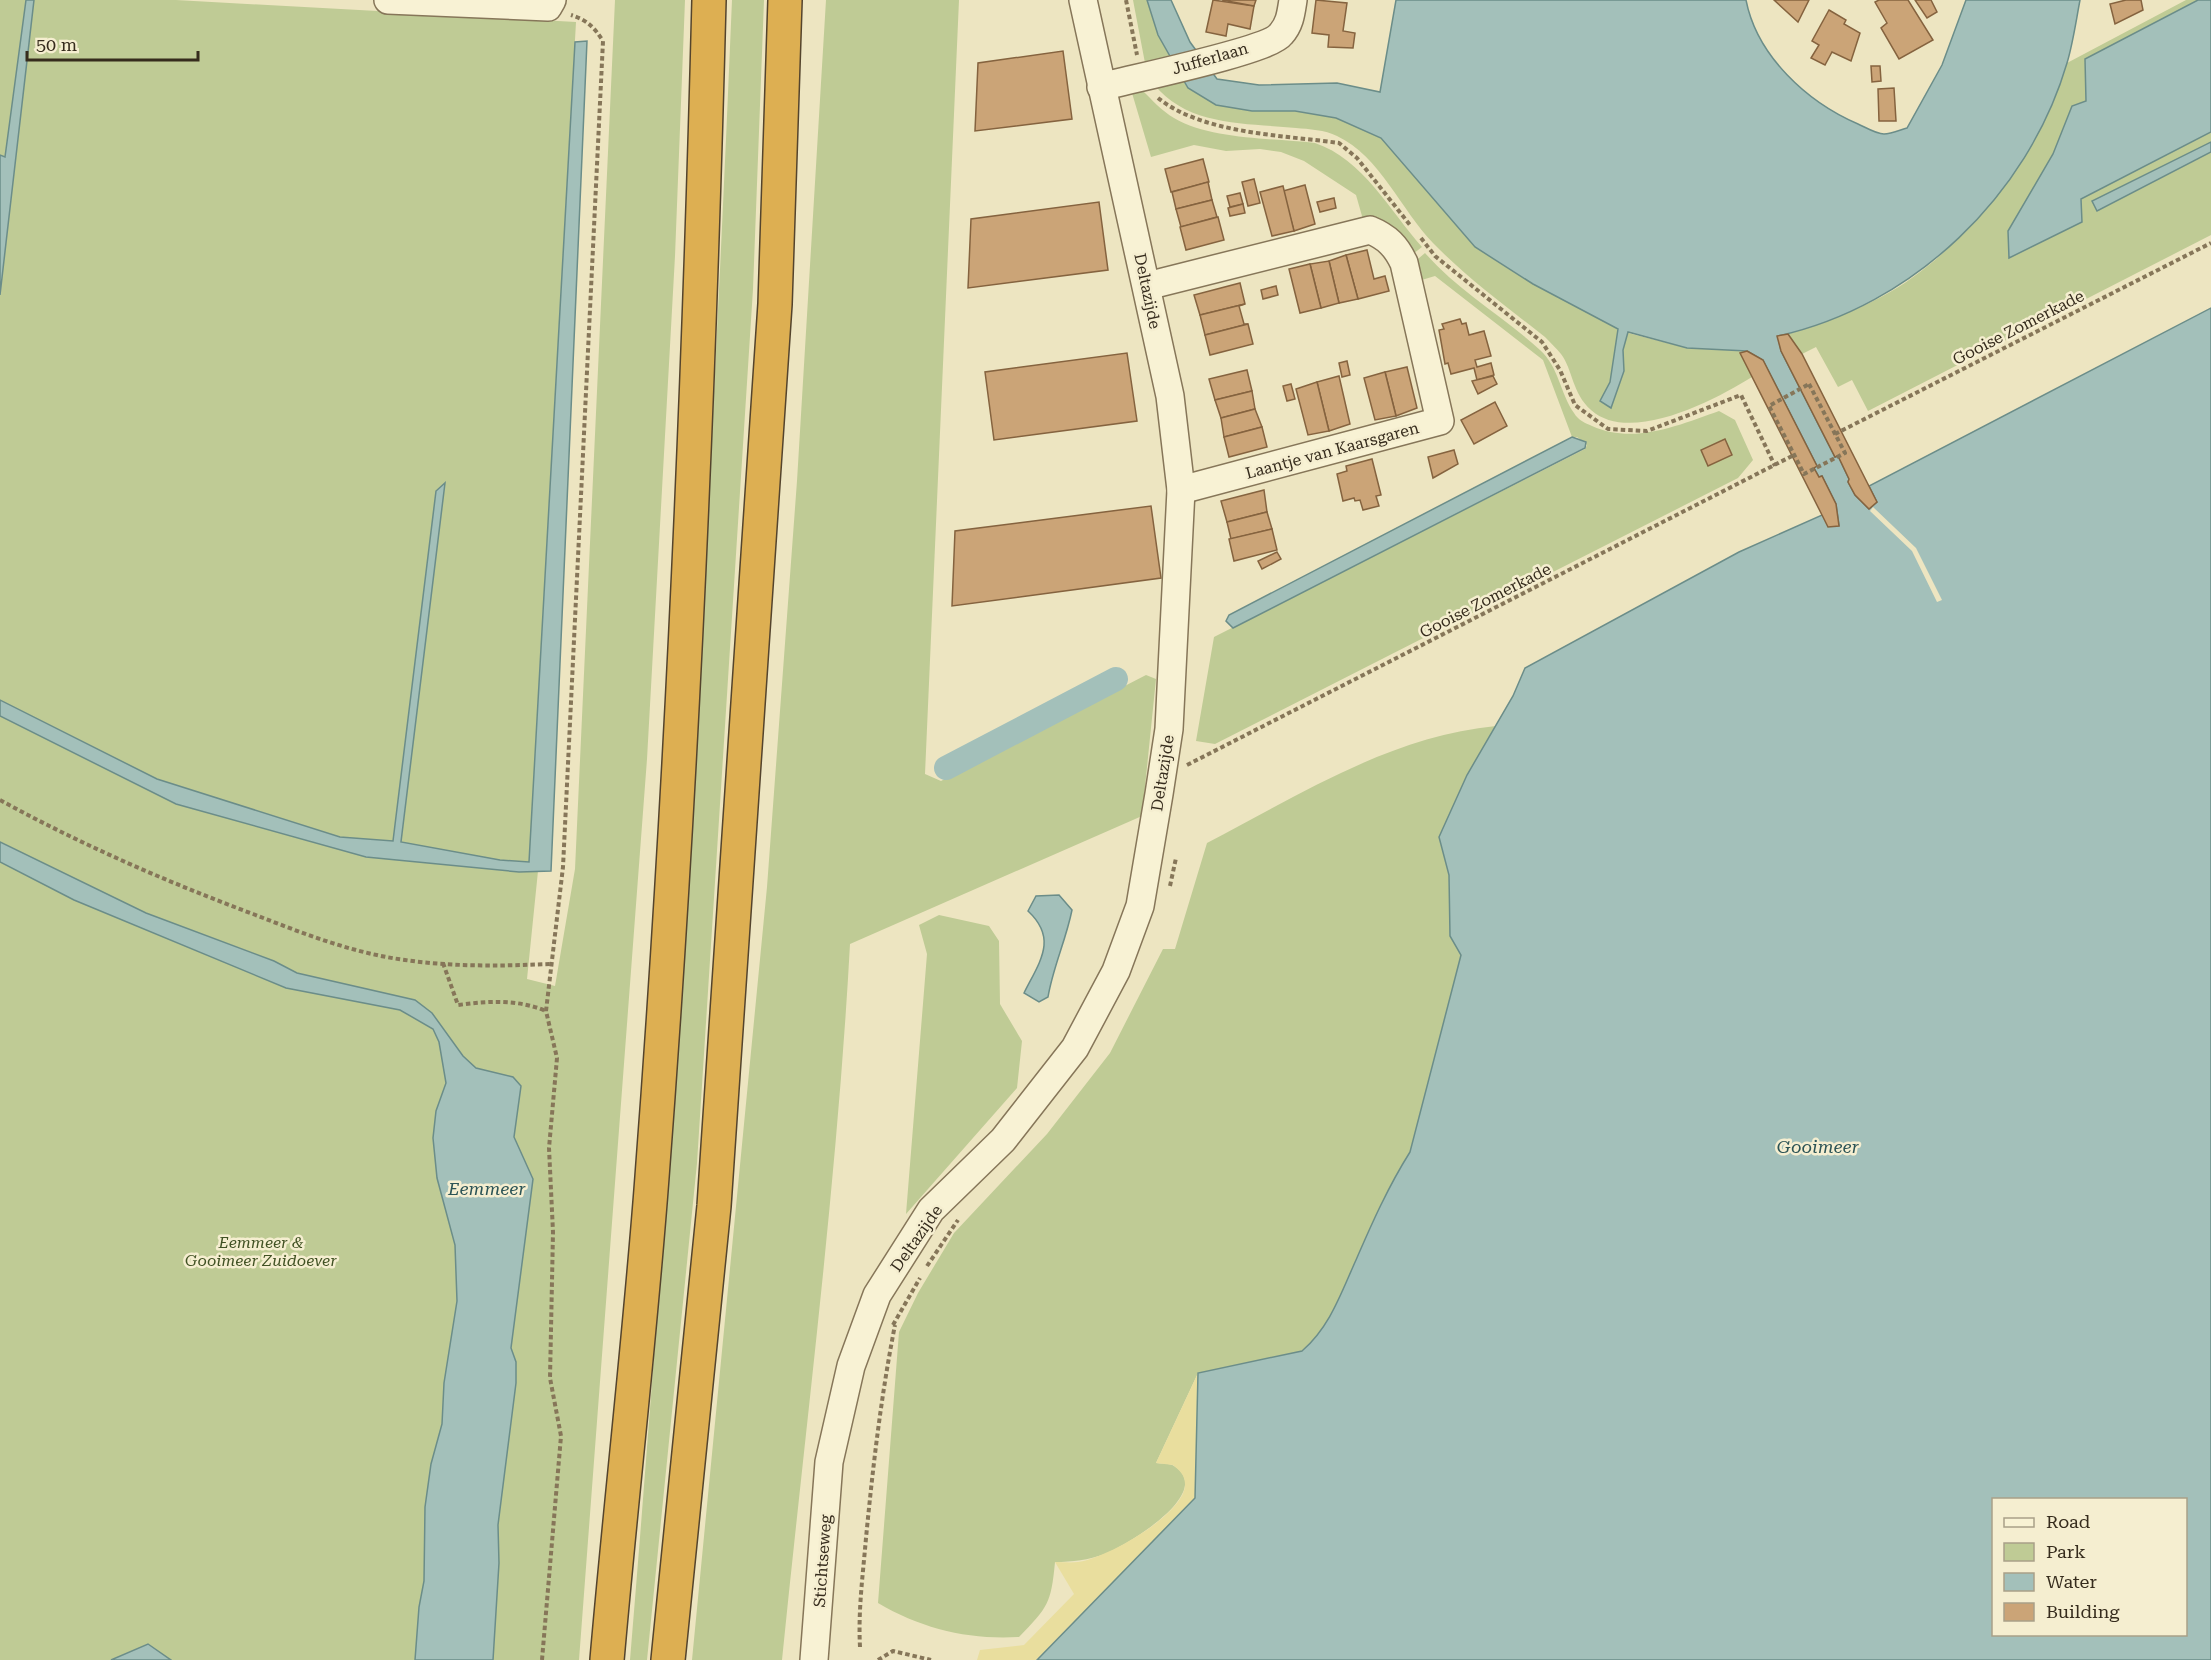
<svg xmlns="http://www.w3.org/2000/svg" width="2211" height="1660" font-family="'Roboto Serif',serif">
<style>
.green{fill:#bfcb95}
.sand{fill:#e9de9e}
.water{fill:#a3c0ba;stroke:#6b8d89;stroke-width:1.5;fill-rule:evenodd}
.pier{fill:#ede5c1}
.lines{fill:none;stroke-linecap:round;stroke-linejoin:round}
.canal{stroke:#a3c0ba;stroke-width:24}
.building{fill:#cba477;stroke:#85633f;stroke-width:1.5}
.minor-casing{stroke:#867659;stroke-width:30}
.motorway-casing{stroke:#54442d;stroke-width:36}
.path{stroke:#867659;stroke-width:4;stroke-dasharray:4.5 3;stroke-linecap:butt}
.minor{stroke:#f8f2d4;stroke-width:27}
.motorway{stroke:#ddaf52;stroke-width:33}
.labels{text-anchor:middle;stroke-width:5;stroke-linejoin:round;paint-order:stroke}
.street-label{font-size:16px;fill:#362c1d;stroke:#f5eed0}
.park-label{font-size:16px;font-style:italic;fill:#415224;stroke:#f5eed0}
.water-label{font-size:18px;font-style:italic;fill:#2c5456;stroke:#f5eed0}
</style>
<rect width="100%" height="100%" fill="#ede5c1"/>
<!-- green -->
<g class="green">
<path d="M0 0H26L5 158 0 155Z"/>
<path d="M34 0H176L576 22 529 862 500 860 401 843 444 484 436 491 393 842 340 837 157 779 0 700V295Z"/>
<path d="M615 0H685L675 256 647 759 579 1660H0V853L258 973 415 1000 297 973 274 961 146 913 0 842V716L176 804 366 857 519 872 538 871 527 979 555 986 575 869Z"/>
<path d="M732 0H764L753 289 697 1163 647 1660H630C676 1107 709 554 732 0Z"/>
<path d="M826 0H959L925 774 941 781 1146 675 1156 679 1142 816 850 944C837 1183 806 1421 782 1660H692L767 887 797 481Z"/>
<path d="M1133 0H1147L1158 35 1170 57 1145 63Z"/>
<path d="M2186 0H2198L2085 59 2086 101 2072 106 2053 154 2081 199 2211 132V142L2092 201 2097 211 2211 152V235L1868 411 1852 380 1838 387 1816 347 1802 354 1788 334C1820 324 1851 313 1881 297 1953 259 2004 190 2044 122 2054 104 2060 82 2067 63Z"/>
<path d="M1182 77 1252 111H1295L1336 118 1381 138 1475 247 1533 284 1624 332 1687 348 1747 351 1740 353 1752 377C1715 400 1630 445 1591 410 1572 393 1573 370 1561 354 1556 348 1550 342 1545 337 1507 307 1467 278 1433 243 1401 210 1380 156 1337 136 1325 130 1309 129 1296 128 1248 123 1187 127 1154 84Z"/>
<path d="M1142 90C1152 100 1162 111 1174 118 1211 140 1273 138 1315 143 1363 159 1390 211 1422 247L1409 257 1364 223 1356 195 1304 161 1281 152 1260 149 1226 151 1194 145 1151 157 1132 93Z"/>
<path d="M1425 253C1458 291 1503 316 1540 350 1559 367 1560 393 1574 413 1578 420 1585 423 1592 426 1634 445 1679 425 1719 411L1735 420 1753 460 1738 478 1215 744 1196 741 1214 637 1585 449 1587 445 1577 437H1572L1543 360 1435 276 1415 282 1412 264Z"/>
<path d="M1496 726 1467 775 1439 837 1449 875 1450 936 1461 955 1410 1152C1388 1187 1372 1223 1356 1260 1341 1293 1330 1327 1302 1351L1198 1373 1156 1463C1161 1464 1170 1463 1174 1466 1216 1492 1127 1545 1105 1554 1088 1560 1073 1562 1055 1562 1051 1604 1048 1607 1019 1637 969 1640 922 1629 878 1603L899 1332 918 1293 954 1233 1047 1134 1110 1053 1163 949H1175L1207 843C1299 795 1391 736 1496 726Z"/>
<path d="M939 915 989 926 999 941 1000 1004 1022 1041 1017 1088 906 1214 927 954 919 925Z"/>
</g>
<!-- sand -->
<path class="sand" d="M1198 1373 1195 1498 1036 1660H977L980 1650 1024 1645 1074 1594 1055 1562C1062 1562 1070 1563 1078 1562 1105 1559 1186 1514 1185 1484 1185 1475 1179 1470 1173 1465L1156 1463Z"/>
<!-- water -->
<g class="water">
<path d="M26 0H34L0 295V155L5 157Z"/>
<path d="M1147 0H1171L1190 42 1217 79 1259 85 1337 83 1380 92 1396 0H1746C1757 56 1807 102 1858 124 1865 127 1876 134 1884 134 1891 134 1900 130 1907 128L1942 65 1966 0H2080C2076 21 2073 43 2067 63 2028 196 1913 306 1778 336L1781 351 1835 457 1838 456 1849 479 1848 482 1855 495 1869 509 1877 502 1869 486 2211 308V1660H1037L1195 1498 1198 1373 1302 1351C1330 1327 1341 1293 1356 1260 1372 1223 1388 1187 1410 1152L1461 955 1450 936 1449 875 1439 837 1467 775 1513 696 1525 668 1739 552 1822 515 1839 525 1836 504 1822 476 1819 477 1814 468 1817 466 1763 360 1747 351 1687 348 1628 332 1623 350 1624 371 1611 408 1600 401 1610 382 1618 329 1533 284 1475 247 1381 138 1336 118 1295 111H1252L1216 105 1188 88 1158 35ZM1994 1500H2186V1634H1994Z"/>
<path d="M2198 0H2211V132L2081 199 2082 222 2009 258 2008 231 2053 154 2072 106 2086 101 2085 59Z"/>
<path d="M587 41 551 871 519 872 366 857 176 804 0 716V700L157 779 340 837 393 841 436 491 445 483 401 842 500 860 529 862 575 42Z"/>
<path d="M2211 142V152L2097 211 2092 201Z"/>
<path d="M1572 437 1586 442 1585 448 1233 628 1226 621 1229 615Z"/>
<path d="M0 842 146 913 274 961 297 973 415 1000 432 1013 463 1056 476 1068 513 1077 521 1086 514 1137 533 1179 511 1348 516 1362V1383L498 1525 499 1563 493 1660H415L419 1607 424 1581 425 1507 431 1464 442 1424 444 1383 457 1301 455 1245 437 1178 433 1138 436 1111 446 1083 439 1042 433 1029 400 1010 286 988 74 900 0 862Z"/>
<path d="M1059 895 1072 910C1066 940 1053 967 1048 997L1039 1002 1024 993C1040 961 1058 939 1028 911L1036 896Z"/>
<path d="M148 1644 171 1660H111Z"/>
</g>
<!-- pier -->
<path class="pier" d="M1873 507 1916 548 1942 600 1937 602 1912 551 1870 511Z"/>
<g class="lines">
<!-- canal -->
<path class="canal" d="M946 768 1116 679"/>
</g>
<!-- building -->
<g class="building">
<path d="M1213 0 1254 6 1250 29 1228 24 1226 36 1206 32Z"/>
<path d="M1222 0H1256L1254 6Z"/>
<path d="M1316 0 1347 3 1343 31 1355 33 1353 48 1328 47 1329 35 1312 33Z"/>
<path d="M1774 0H1809L1798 22Z"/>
<path d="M1879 0H1908L1933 40 1899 59 1881 28 1887 23 1875 2Z"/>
<path d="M1915 0H1931L1937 12 1927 18Z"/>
<path d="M2126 0H2141L2143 10 2115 24 2110 4Z"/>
<path d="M1829 10 1846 20 1844 24 1860 33 1851 61 1832 52 1825 65 1811 58 1819 45 1812 41Z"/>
<path d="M1063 51 1072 119 975 131 978 63Z"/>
<path d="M1871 66H1880L1881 81 1872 82Z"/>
<path d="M1894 88 1896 121H1879L1878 89Z"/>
<path d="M1203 159 1209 182 1171 192 1165 169Z"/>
<path d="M1254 179 1260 203 1248 206 1242 182Z"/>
<path d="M1208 182 1212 200 1176 209 1172 192Z"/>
<path d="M1305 185 1315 224 1294 231 1283 191Z"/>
<path d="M1283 186 1294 231 1272 236 1260 192Z"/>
<path d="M1240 193 1243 204 1230 207 1227 196Z"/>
<path d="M1334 198 1336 208 1320 212 1317 202Z"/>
<path d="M1212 200 1217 217 1181 227 1176 209Z"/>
<path d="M1099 202 1108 270 968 288 971 219Z"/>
<path d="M1243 204 1245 213 1230 216 1228 208Z"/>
<path d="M1218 217 1224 240 1186 250 1180 227Z"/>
<path d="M1367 250 1374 279 1385 276 1389 291 1358 299 1346 255Z"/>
<path d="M1346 255 1358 299 1339 303 1329 261Z"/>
<path d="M1329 261 1339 303 1321 308 1310 264Z"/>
<path d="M1310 264 1321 308 1300 313 1289 269Z"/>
<path d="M1240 283 1245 304 1200 315 1194 295Z"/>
<path d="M1276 286 1278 295 1263 299 1261 290Z"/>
<path d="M1245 304 1239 306 1244 324H1248L1205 335 1200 315Z"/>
<path d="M1460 319 1462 324 1466 323 1469 335 1484 331 1491 356 1475 360 1477 367 1491 363 1494 375 1477 380 1474 368 1451 374 1448 363 1445 364 1439 330 1444 329 1442 324Z"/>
<path d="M1248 324 1253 344 1210 355 1205 335Z"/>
<path d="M1788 334 1802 354 1877 502 1869 509 1855 495 1848 482 1849 479 1838 456 1835 457 1781 351 1777 336Z"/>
<path d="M1747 351 1763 360 1817 466 1814 468 1819 477 1822 476 1836 504 1839 526 1828 527 1822 515 1740 353Z"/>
<path d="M1127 353 1137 421 994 440 985 372Z"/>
<path d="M1347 361 1350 375 1342 377 1339 363Z"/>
<path d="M1407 367 1417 408 1396 416 1385 372Z"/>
<path d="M1247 370 1252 391 1215 400 1209 379Z"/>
<path d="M1385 372 1396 416 1375 420 1364 378Z"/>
<path d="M1339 376 1350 424 1329 431 1317 382Z"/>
<path d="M1493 376 1497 384 1478 394 1472 381Z"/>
<path d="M1317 382 1329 431 1308 435 1296 389Z"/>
<path d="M1291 384 1295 399 1287 401 1283 386Z"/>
<path d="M1252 391 1255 409 1221 418 1215 400Z"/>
<path d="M1495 402 1507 426 1474 444 1461 420Z"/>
<path d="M1255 409 1262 427 1224 437 1221 418Z"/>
<path d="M1262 427 1267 447 1229 457 1224 437Z"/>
<path d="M1725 439 1732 455 1708 466 1701 450Z"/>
<path d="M1454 450 1458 464 1433 478 1428 457Z"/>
<path d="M1372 459 1381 495 1376 496 1379 506 1363 510 1360 500 1355 501 1354 498 1343 501 1337 474 1347 471 1346 466Z"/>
<path d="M1264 490 1267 512 1227 522 1221 501Z"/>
<path d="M1151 506 1161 578 952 606 955 531Z"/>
<path d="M1267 512 1272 529 1231 539 1227 522Z"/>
<path d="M1272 529 1277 550 1234 561 1229 539Z"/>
<path d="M1277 552 1281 559 1262 569 1258 561Z"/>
</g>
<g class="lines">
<defs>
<g id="minor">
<path d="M388 0 548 7 552 0"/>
<path d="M1101 87C1130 79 1268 51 1281 34 1290 24 1291 13 1293 0"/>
<path d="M1147 286 1370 230C1387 237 1396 246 1404 263L1440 421 1181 490"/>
<path d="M814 1660 829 1462 851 1366 877 1295 931 1210 1003 1140 1075 1048 1116 971 1140 906 1159 794 1169 729 1181 490 1170 396 1083 0"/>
</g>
<g id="motorway">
<path d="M607 1660C621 1499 640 1338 652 1177 682 786 699 392 709 0"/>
<path d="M668 1660 714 1206 775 304 785 0"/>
</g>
</defs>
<!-- minor casing -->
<use href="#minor" class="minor-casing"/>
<!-- motorway casing -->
<use href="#motorway" class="motorway-casing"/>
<!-- path -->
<g class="path">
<path d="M1126 0 1137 55"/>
<path d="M1158 98C1203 134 1283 135 1339 143L1357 158 1410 225"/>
<path d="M1421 238 1435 256 1542 342 1560 370 1575 405 1608 429 1647 431 1741 395 1775 466"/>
<path d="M1809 384 1845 453 1804 474 1769 406Z"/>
<path d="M1835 434 2211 243"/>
<path d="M1187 765 1794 455"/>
<path d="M0 800C82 845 165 881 253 914 302 933 352 953 405 960 453 967 503 966 551 964"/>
<path d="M1170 886 1176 858"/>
<path d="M443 963 458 1005C488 1001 517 999 546 1011"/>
<path d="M927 1266 958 1220"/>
<path d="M893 1325 920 1278"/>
<path d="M860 1647C858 1610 863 1574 866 1538 873 1466 881 1396 895 1325"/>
<path d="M542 1660 561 1436 550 1378 553 1232 549 1148 557 1058 546 1011 563 867 603 41C594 27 587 20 571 15"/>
<path d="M878 1660 893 1651 931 1660"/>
</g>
<!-- minor -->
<use href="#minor" class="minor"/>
<!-- motorway -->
<use href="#motorway" class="motorway"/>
</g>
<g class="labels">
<!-- street labels -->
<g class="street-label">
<text transform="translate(1210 58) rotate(-16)" y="6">Jufferlaan</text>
<text transform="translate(1148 291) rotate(78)" y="6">Deltazijde</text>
<text transform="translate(2018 327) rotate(-27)" y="6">Gooise Zomerkade</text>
<text transform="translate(1332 450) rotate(-15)" y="6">Laantje van Kaarsgaren</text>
<text transform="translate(1485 600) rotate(-27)" y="6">Gooise Zomerkade</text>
<text transform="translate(1162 773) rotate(-81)" y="6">Deltazijde</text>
<text transform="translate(916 1238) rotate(-55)" y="6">Deltazijde</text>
<text transform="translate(822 1561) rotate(-86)" y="6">Stichtseweg</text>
</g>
<!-- park labels -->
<g class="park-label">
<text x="261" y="1248">Eemmeer &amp;<tspan x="261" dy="18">Gooimeer Zuidoever</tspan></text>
</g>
<!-- water labels -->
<g class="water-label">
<text x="1818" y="1153">Gooimeer</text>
<text x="487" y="1195">Eemmeer</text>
</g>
</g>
<!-- legend -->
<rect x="1992" y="1498" width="195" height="138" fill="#f5eed0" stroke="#a9a088" stroke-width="1.5"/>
<rect x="2004" y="1518" width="30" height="9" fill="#f8f2d4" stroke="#a9a088" stroke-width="1.5"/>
<text x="2046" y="1528" font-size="18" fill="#362c1d">Road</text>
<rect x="2004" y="1543" width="30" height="18" fill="#bfcb95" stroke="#a9a088" stroke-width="1.5"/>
<text x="2046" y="1558" font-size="18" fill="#362c1d">Park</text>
<rect x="2004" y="1573" width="30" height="18" fill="#a3c0ba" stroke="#a9a088" stroke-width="1.5"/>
<text x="2046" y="1588" font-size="18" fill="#362c1d">Water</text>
<rect x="2004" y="1603" width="30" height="18" fill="#cba477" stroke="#a9a088" stroke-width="1.5"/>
<text x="2046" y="1618" font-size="18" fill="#362c1d">Building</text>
<!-- scale -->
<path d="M27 51v9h171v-9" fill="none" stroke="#362c1d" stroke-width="3"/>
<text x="36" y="51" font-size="18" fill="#362c1d" stroke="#f5eed0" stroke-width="4.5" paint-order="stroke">50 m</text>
</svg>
